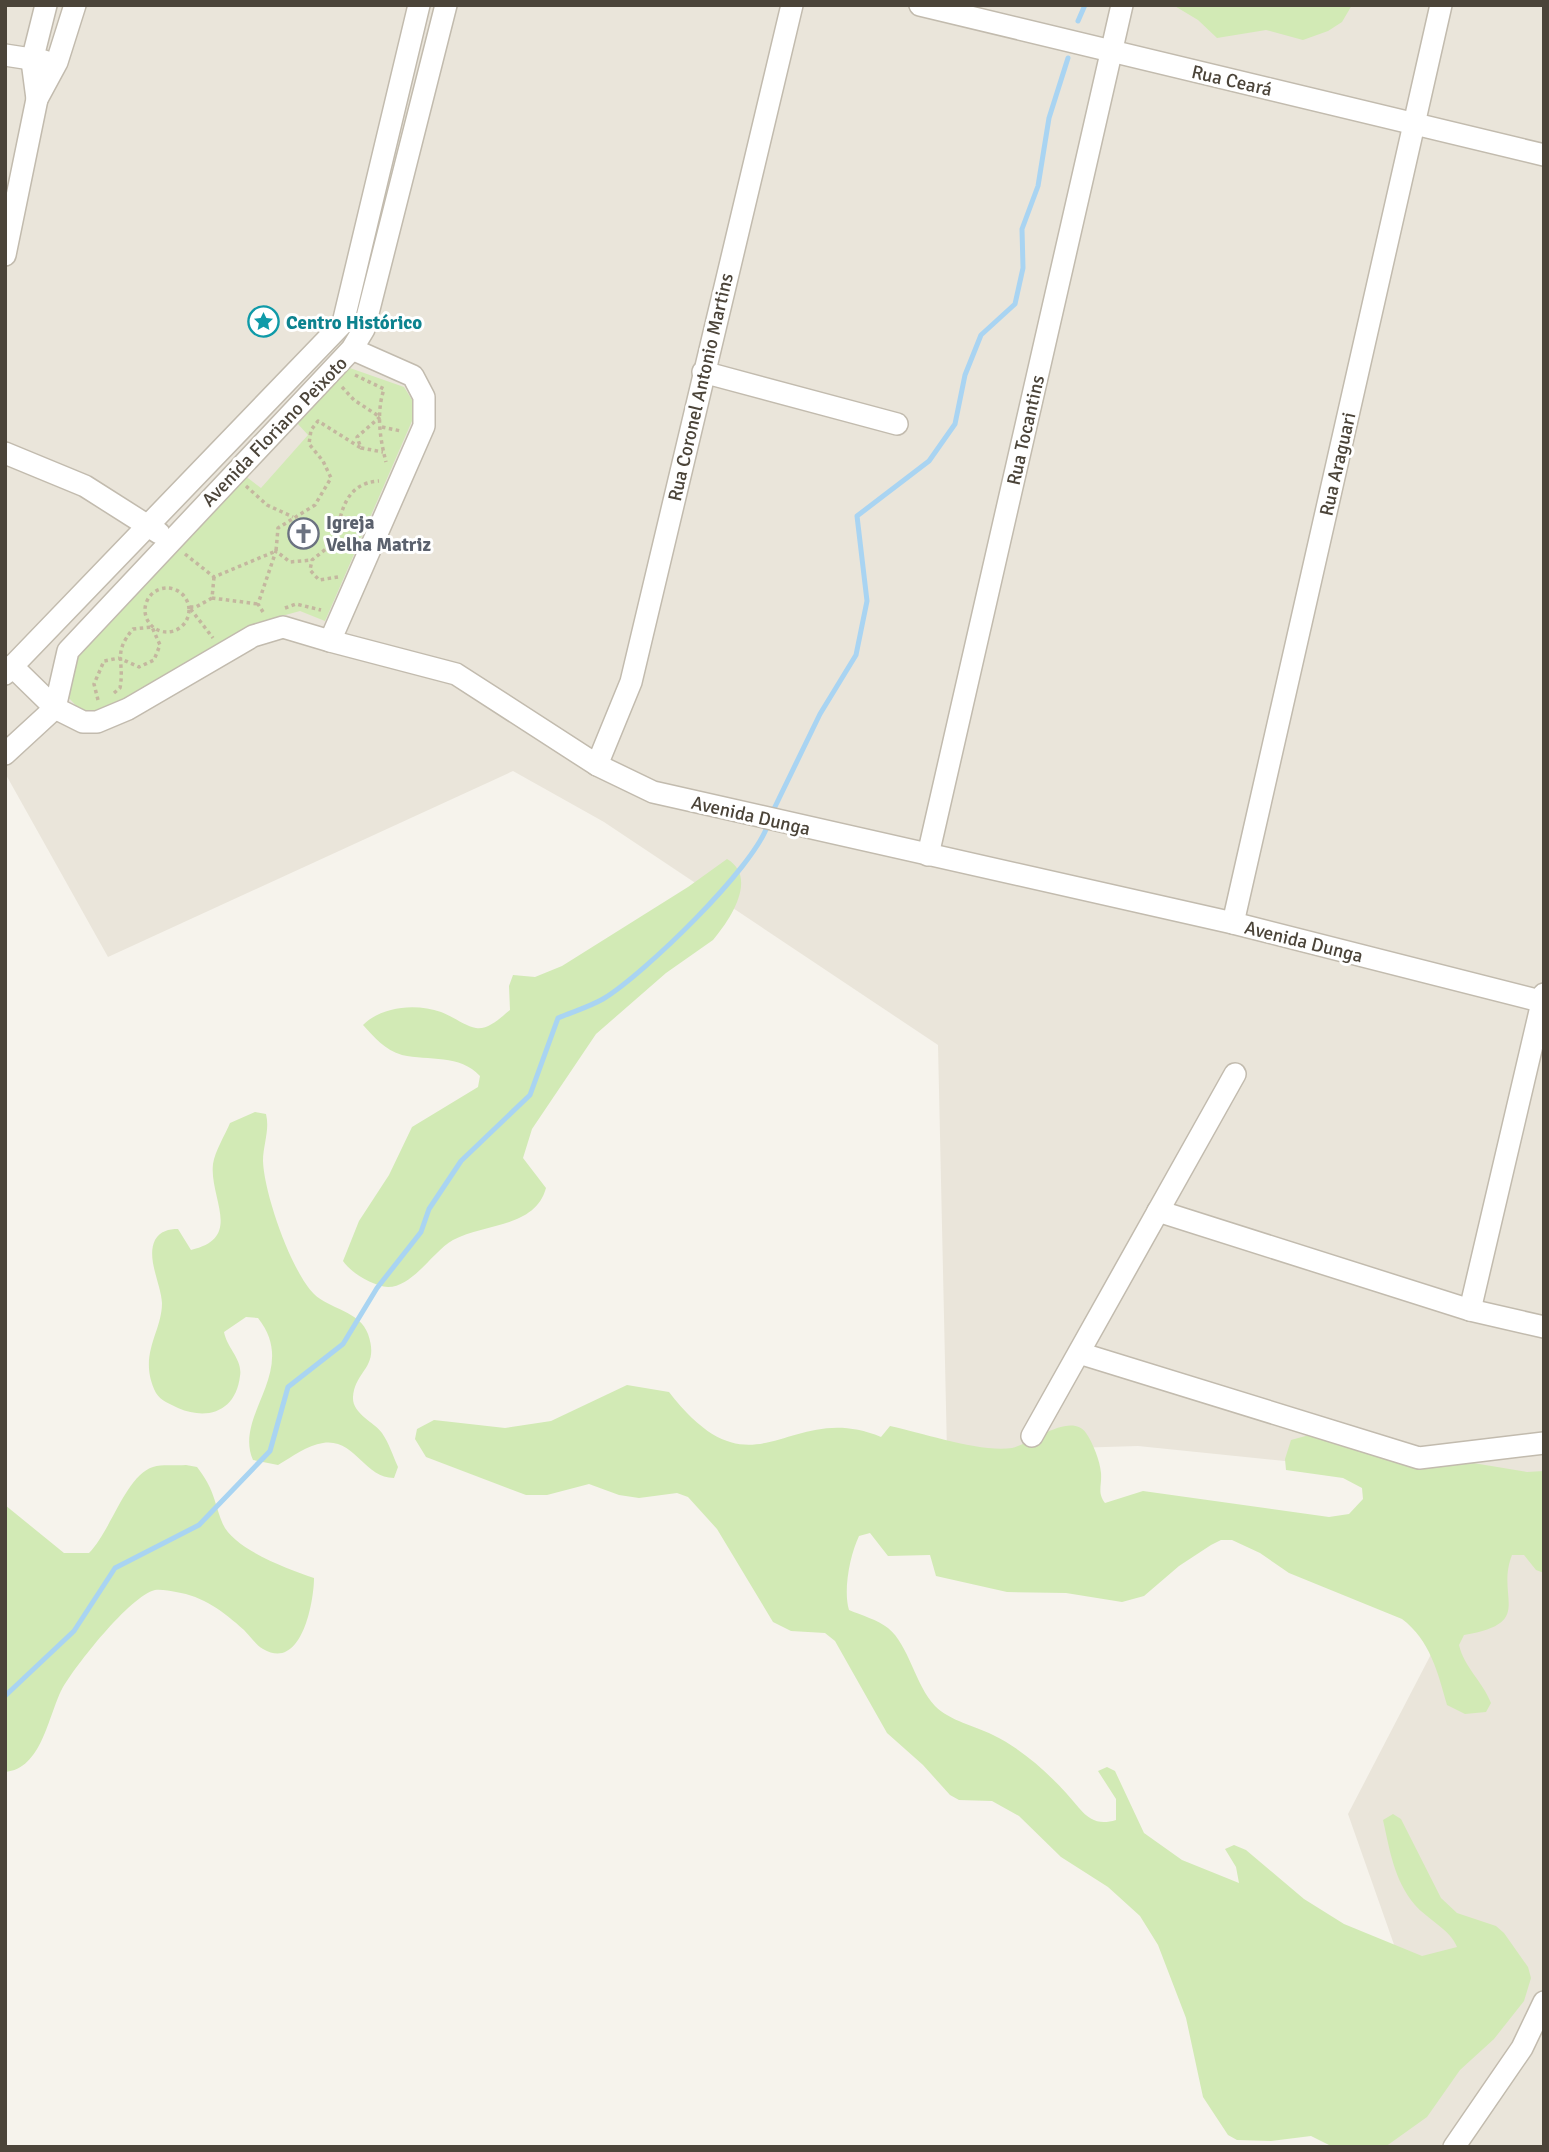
<svg xmlns="http://www.w3.org/2000/svg" width="1549" height="2152" font-family="Signika,sans-serif">
<style>
.residential{fill:#eae5da}
.green{fill:#d2eab5}
.lines{fill:none;stroke-linecap:round;stroke-linejoin:round}
.stream{stroke:#a9d4f2;stroke-width:5}
.minor-casing{stroke:#c2bbae;stroke-width:24}
.path{stroke:#c4b79f;stroke-width:3.5;stroke-dasharray:3.5 3.5;stroke-linecap:butt}
.minor{stroke:#fff;stroke-width:21}
.labels{text-anchor:middle;stroke-width:6;stroke-linejoin:round;paint-order:stroke}
.street-label{font-size:19px;fill:#4b4439;stroke:#fff}
.culture-label{font-size:19px;font-weight:bold;fill:#0d838f;stroke:#fff;text-anchor:start}
.worship-label{font-size:19px;font-weight:bold;fill:#5b616d;stroke:#fff;text-anchor:start}
</style>
<rect width="100%" height="100%" fill="#f6f3ec"/>
<!-- residential -->
<path class="residential" d="M5 5H1544V2147H1338L1422 2024 1348 1814 1519 1485 1138 1446 947 1452 938 1045 604 822 513 771 108 957 5 773Z"/>
<!-- green -->
<g class="green">
<path d="M1173 5H1352L1342 22 1328 31 1303 40 1266 30 1217 38 1198 20Z"/>
<path d="M347 367 404 387 414 403 412 421 325 621 300 611 256 623 108 709 83 713 67 696 77 657 244 475 261 488 308 435 297 423Z"/>
<path d="M727 859C758 877 731 919 713 940L666 973 596 1034 532 1129 523 1158 546 1188C535 1228 485 1223 453 1240 433 1251 413 1287 388 1287 373 1286 351 1273 343 1261L359 1221 389 1175 412 1127 478 1087 480 1076C460 1054 429 1061 402 1055 385 1050 374 1037 363 1025 382 1006 416 1003 441 1012 452 1016 465 1026 476 1028 489 1030 501 1017 510 1010L509 986 513 975 535 977 562 966 688 887Z"/>
<path d="M255 1112 266 1114C270 1130 263 1145 263 1161 264 1193 291 1271 314 1294 329 1309 360 1311 368 1334 380 1368 355 1370 353 1397 352 1414 374 1422 382 1433 389 1443 393 1456 398 1467L394 1478C364 1478 355 1438 323 1443 307 1445 292 1457 278 1465L253 1460C233 1415 300 1371 258 1318L246 1317 224 1332C227 1348 243 1360 240 1376 236 1411 208 1421 178 1408 170 1404 161 1401 156 1393 137 1355 162 1333 162 1303 161 1284 146 1258 155 1240 160 1231 169 1229 178 1229L191 1250C244 1238 209 1198 213 1164 215 1151 225 1135 230 1123Z"/>
<path d="M627 1385 669 1392C755 1503 787 1398 881 1437L890 1426C923 1433 981 1453 1012 1448 1030 1444 1071 1411 1086 1433 1093 1443 1100 1461 1101 1473 1102 1486 1097 1492 1105 1503L1143 1491 1329 1517 1349 1514 1363 1499 1362 1488 1343 1478 1286 1470 1285 1459 1291 1440 1324 1431 1461 1461 1527 1472 1544 1471V1573L1536 1570 1524 1555H1512C1495 1598 1536 1623 1464 1635L1459 1645C1464 1667 1483 1682 1491 1703L1486 1712 1465 1714 1447 1705C1438 1673 1430 1640 1402 1619L1289 1573 1260 1553 1232 1540H1221L1211 1545 1179 1566 1144 1596 1122 1602 1066 1593 1007 1592 936 1576 930 1555 888 1556 870 1533 859 1536C850 1555 843 1590 849 1610 861 1615 878 1620 888 1628 909 1645 915 1685 935 1706 950 1721 975 1726 993 1735 1026 1751 1056 1780 1079 1808 1090 1821 1100 1825 1116 1820V1799L1098 1771 1107 1767 1115 1771 1144 1833 1182 1860 1239 1883 1236 1867 1225 1849 1234 1845 1246 1850 1304 1899 1344 1924 1422 1956 1457 1947C1451 1930 1427 1919 1415 1905 1394 1880 1390 1851 1383 1820L1393 1814 1401 1819 1441 1898 1457 1913 1496 1926 1504 1933 1528 1967 1531 1978 1524 2001 1494 2039 1460 2070 1427 2117 1385 2147H1333L1311 2136 1271 2141 1237 2140 1228 2135 1203 2097 1186 2018 1158 1945 1140 1916 1108 1887 1061 1857 1019 1816 992 1801 959 1800 950 1795 923 1765 887 1733 835 1641 825 1633 791 1631 773 1622 717 1529 688 1497 677 1493 639 1498 619 1495 589 1484 547 1495H526L426 1457 415 1439 417 1429 434 1420 505 1428 551 1421Z"/>
<path d="M186 1465 197 1467C214 1489 213 1498 222 1522 232 1549 288 1569 314 1578 314 1601 302 1672 263 1649 256 1645 250 1636 244 1630 224 1612 203 1596 176 1592 170 1591 161 1589 155 1590 130 1596 75 1666 62 1689 48 1716 42 1769 5 1772V1505L64 1553H89C111 1531 126 1475 153 1467 162 1464 175 1466 186 1465Z"/>
</g>
<g class="lines">
<!-- stream -->
<g class="stream">
<path d="M1078 21 1085 5"/>
<path d="M771 815 820 714 856 655 867 601 857 516 929 461 955 424 965 375 981 335 1015 304 1023 268 1022 229 1038 186 1049 118 1068 58"/>
<path d="M5 1696 74 1631 115 1568 199 1525 270 1451 288 1387 343 1344 377 1288 421 1232 429 1209 461 1161 530 1095 558 1018C572 1012 589 1007 603 999 643 975 755 867 768 824"/>
</g>
<defs>
<g id="minor">
<path d="M920 5 1544 155"/>
<path d="M5 55 44 61"/>
<path d="M37 99 32 61 46 5"/>
<path d="M5 255 37 99 57 62 75 5"/>
<path d="M352 349 413 376 424 397V426L330 641 456 674 597 765 653 792 1233 923 1544 1002"/>
<path d="M703 372 897 424"/>
<path d="M5 453 85 486 159 533"/>
<path d="M12 666 55 708 83 722H97L128 709 253 636 283 627 330 641"/>
<path d="M5 674 343 323 419 5"/>
<path d="M5 754 55 708 68 651 352 349 364 329 446 5"/>
<path d="M597 765 631 682 792 5"/>
<path d="M928 855 1122 5"/>
<path d="M1233 923 1441 5"/>
<path d="M1158 1211 1470 1310 1544 1327"/>
<path d="M1470 1310 1544 994"/>
<path d="M1079 1353 1419 1458 1544 1443"/>
<path d="M1032 1436 1235 1074"/>
<path d="M1454 2147 1522 2048 1544 2002"/>
</g>
</defs>
<!-- minor casing -->
<use href="#minor" class="minor-casing"/>
<!-- path -->
<g class="path">
<path d="M355 375 384 389C376 413 380 439 386 462"/>
<path d="M342 387 354 400 380 417"/>
<path d="M380 417 357 437 361 448 383 452"/>
<path d="M382 427 401 431"/>
<path d="M246 486 267 505 293 517"/>
<path d="M185 554 214 577 276 551 278 528 315 505 331 478 323 461 309 444 311 430 318 421 361 448"/>
<path d="M214 577 212 598 258 604"/>
<path d="M338 577 319 580 310 570 312 560 336 541C340 513 345 483 379 481"/>
<circle cx="167" cy="610" r="22"/>
<path d="M212 598 196 607H189L213 638"/>
<path d="M285 608 296 604 321 610"/>
<path d="M263 612 258 604 276 551 290 562 312 560"/>
<path d="M114 693 120 688C125 660 112 654 133 629L152 627 160 645 154 660 139 667 119 658"/>
<path d="M98 700 94 684 104 661 119 658"/>
</g>
<!-- minor -->
<use href="#minor" class="minor"/>
</g>
<!-- icons -->
<defs>
<symbol id="sight-ring" viewBox="-11 -11 22 22"><circle r="9.5" fill="#fff" stroke="#0f9aa8" stroke-width="1.5"/><path d="M0-6L1.8-2.2L6-1.7L2.9 1.2L3.7 5.4L0 3.3L-3.7 5.4L-2.9 1.2L-6-1.7L-1.8-2.2Z" fill="#0f9aa8"/></symbol>
<symbol id="church-ring" viewBox="-11 -11 22 22"><circle r="9.5" fill="#fff" stroke="#6b7280" stroke-width="1.5"/><path d="M-1.2-6h2.4v3.5h3.3v2.4h-3.3V6h-2.4V-.1h-3.3v-2.4h3.3Z" fill="#6b7280"/></symbol>
</defs>
<g fill-rule="evenodd">
<use href="#sight-ring" x="246" y="304" width="35" height="35"/>
<use href="#church-ring" x="286" y="516" width="35" height="35"/>
</g>
<g class="labels">
<!-- street labels -->
<g class="street-label">
<text transform="translate(1232 80) rotate(13)" y="7">Rua Ceará</text>
<text transform="translate(700 387) rotate(-77)" y="7">Rua Coronel Antonio Martins</text>
<text transform="translate(1025 430) rotate(-77)" y="7">Rua Tocantins</text>
<text transform="translate(274 431) rotate(-46)" y="7">Avenida Floriano Peixoto</text>
<text transform="translate(1337 464) rotate(-77)" y="7">Rua Araguari</text>
<text transform="translate(751 815) rotate(13)" y="7">Avenida Dunga</text>
<text transform="translate(1304 941) rotate(14)" y="7">Avenida Dunga</text>
</g>
<!-- culture labels -->
<g class="culture-label">
<text x="286" y="329">Centro Histórico</text>
</g>
<!-- worship labels -->
<g class="worship-label">
<text x="326" y="529">Igreja<tspan x="326" dy="22">Velha Matriz</tspan></text>
</g>
</g>
<!-- border -->
<rect width="1549" height="2152" fill="none" stroke="#4b4439" stroke-width="14"/>
</svg>
